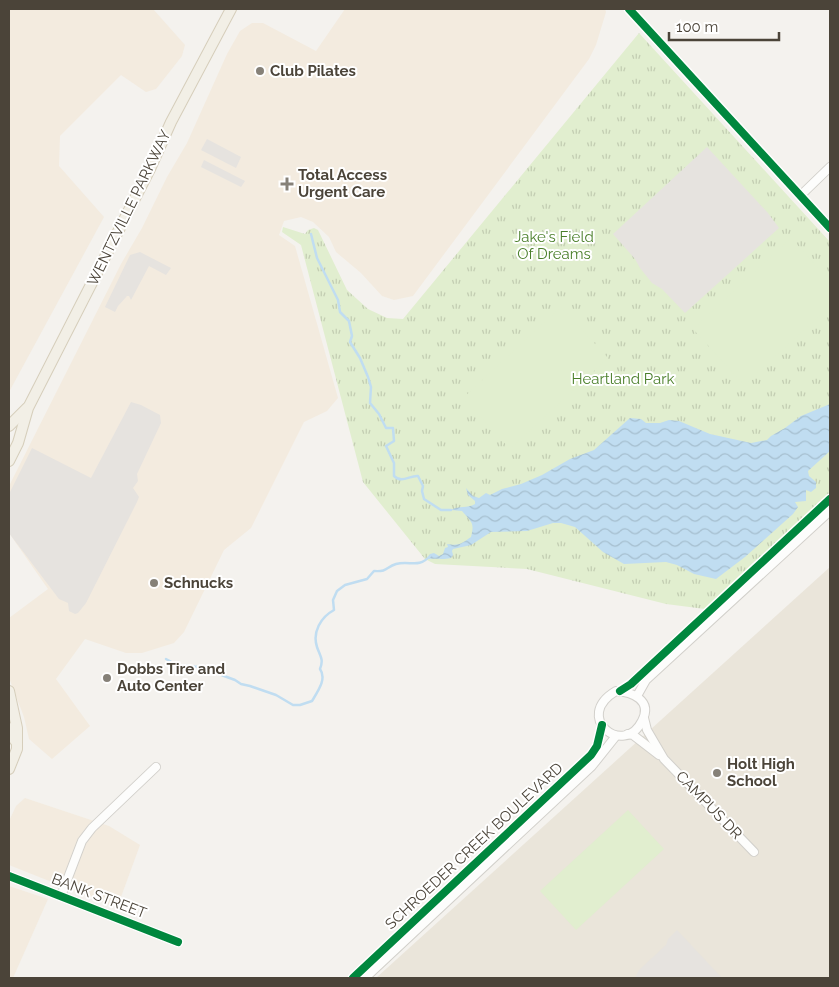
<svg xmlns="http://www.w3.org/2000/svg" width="839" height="987" font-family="Raleway,sans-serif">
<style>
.commercial{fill:#f3ebdf}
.education{fill:#eae5da}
.grass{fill:url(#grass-tufts)}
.pitch{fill:#e1eecf}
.parking{fill:#e6e3df}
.water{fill:url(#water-waves)}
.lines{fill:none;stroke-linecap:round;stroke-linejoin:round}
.stream{stroke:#c0ddf1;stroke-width:2.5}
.minor-casing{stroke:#d2d0cb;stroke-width:10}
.major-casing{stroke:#d6cebb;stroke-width:12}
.minor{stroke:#fdfdfc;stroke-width:8}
.major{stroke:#f2efe6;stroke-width:10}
.cycleway-casing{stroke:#fff;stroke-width:11}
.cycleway{stroke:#00873e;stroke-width:8}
.poi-dot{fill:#868178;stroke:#fff;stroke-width:2}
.labels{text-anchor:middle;stroke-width:4;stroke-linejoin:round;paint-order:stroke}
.poi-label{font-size:15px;font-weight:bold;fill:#4b4439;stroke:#fff;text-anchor:start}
.street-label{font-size:15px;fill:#4b4439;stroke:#fff}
.park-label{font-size:15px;fill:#4a7f2a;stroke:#fff}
</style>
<defs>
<pattern id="grass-tufts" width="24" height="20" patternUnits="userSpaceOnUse" patternTransform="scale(1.25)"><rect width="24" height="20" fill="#e1eecf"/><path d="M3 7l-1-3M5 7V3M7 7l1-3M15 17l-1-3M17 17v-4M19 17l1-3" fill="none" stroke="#c3cdb2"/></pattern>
<pattern id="water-waves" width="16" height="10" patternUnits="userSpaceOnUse" patternTransform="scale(1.25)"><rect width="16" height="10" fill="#c0ddf1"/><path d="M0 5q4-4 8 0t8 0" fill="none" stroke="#a6bfcf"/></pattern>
</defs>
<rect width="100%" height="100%" fill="#f4f2ee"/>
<!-- commercial -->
<g class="commercial">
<path d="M9 9H153L185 45 182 56 156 89 146 92 121 75 60 136 59 166 104 217 9 392Z"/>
<path d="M345 9H605L606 12 596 45 589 59 413 296 394 300 382 296 361 273 336 252 329 237 313 222 301 217 284 221 279 235 295 246 338 398 327 411 304 422 251 528 224 550 184 632 174 643 142 653H126L85 639 56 679 90 726 52 759 29 739 24 717 9 678V618L48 589 9 533V486L121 264 142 228 167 177 187 143 227 54 240 31 252 23H263L316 51Z"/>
<path d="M25 798 109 826 140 845 117 908 9 865V821L16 806Z"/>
<path d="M9 886 48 899 13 978H9Z"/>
</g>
<!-- education -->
<path class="education" d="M830 567V978H376Z"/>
<!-- grass -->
<path class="grass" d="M639 33 830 242V494L705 609 666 604 527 569 435 564 425 559 363 482 301 245 282 232 283 227 305 234 308 230 314 228 318 230 347 290 368 309 387 318 403 319Z"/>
<!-- pitch -->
<g class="pitch">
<path d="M791 238 830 281V306L744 385 693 329Z"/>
<path d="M561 307 608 358 510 449 463 398Z"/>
<path d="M628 810 664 849 576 930 540 891Z"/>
</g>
<!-- parking -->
<g class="parking">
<path d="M207 139 241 157 236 168 201 150Z"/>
<path d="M707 147 768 213 779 228 685 313 662 289 652 283 640 268 635 259 613 234Z"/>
<path d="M204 160 245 181 241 187 201 167Z"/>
<path d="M140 252 171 268 166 275 149 266 131 300 129 296H127L118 306 115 312 105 307 130 255Z"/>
<path d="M131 402 141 405 160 415 161 423 137 474 138 481 133 488 139 497 137 502 86 603 78 613 75 614 69 611 68 603 59 599 9 533V494L32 448 91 478Z"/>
<path d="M677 930 722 978H635L639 970 666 945 668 939Z"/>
</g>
<!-- water -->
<path class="water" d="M830 404V451L808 471 809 476 816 482V488L811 492 806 490V501L795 502 798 507 793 514 745 557 716 579 694 574 677 565 666 562 624 564 603 552 575 527 561 523H553L527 531 491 532 471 545 453 549 452 551 453 555 451 558C442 560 436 558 428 559L430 554 434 553 439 556 443 554 445 548 448 547 447 544C459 546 461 544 471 537 475 522 471 522 462 511L451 510C459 505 467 509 475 504V501L468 495 466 488 473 496 479 498 486 493 490 495 502 489 521 484 542 475 570 459 594 450 630 418 641 419 646 423H660L669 420 679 421 710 434 751 443 767 440 771 436 785 428 801 416Z"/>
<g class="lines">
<!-- stream -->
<g class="stream">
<path d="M311 234 317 258 338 300 340 312 349 321 352 336 350 342 360 358 368 377 371 387 370 403 379 414 386 428H393L394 441 386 446 394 463V476C402 484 410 475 418 476L423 486 422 491 424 499 441 510H451"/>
<path d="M166 659 177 665 198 667 206 673H216L235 680 241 684 250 686 276 695 293 705H300L312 701C318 691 327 679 320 669 324 659 320 656 317 647 312 632 321 617 334 610L333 600 337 591 345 585 367 579 374 571C388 572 386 567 396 564 410 560 418 569 430 556"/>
</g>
<defs>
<g id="minor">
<path d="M629 9 830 228"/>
<path d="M801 195 830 167"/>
<path d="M616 691C632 692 653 700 642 721 624 758 572 717 616 691Z"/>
<path d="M620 691 631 684 830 499"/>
<path d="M637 696 646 680 830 511"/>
<path d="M644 718 647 730 664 759 754 852"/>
<path d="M628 734 633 735 659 755"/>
<path d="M9 876 178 942"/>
<path d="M61 896 82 841 92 828 156 767"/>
<path d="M353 978 591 755 597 746 602 725"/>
<path d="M365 978 592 766 616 736"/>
</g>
<g id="major">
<path d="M9 426 27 408"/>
<path d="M9 461 18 443 28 408 150 169 171 122 231 9"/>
<path d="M9 691 17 728V749L9 769"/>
<path d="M9 728 10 734 17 743"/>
</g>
</defs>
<!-- minor casing -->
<use href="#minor" class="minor-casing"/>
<!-- major casing -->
<use href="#major" class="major-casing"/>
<!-- minor -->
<use href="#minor" class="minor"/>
<!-- major -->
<use href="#major" class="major"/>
<defs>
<g id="cycleway">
<path d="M629 9 830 228"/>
<path d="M620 691 631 684 830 499"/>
<path d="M9 876 178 942"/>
<path d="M353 978 591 755 597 746 602 725"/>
</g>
</defs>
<!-- cycleway casing -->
<use href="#cycleway" class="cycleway-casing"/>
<!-- cycleway -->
<use href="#cycleway" class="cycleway"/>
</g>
<!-- markers -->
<g class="poi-dot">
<circle cx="260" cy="71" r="5"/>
<path d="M284.5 176.5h5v5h5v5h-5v5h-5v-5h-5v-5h5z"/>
<circle cx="154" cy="583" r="5"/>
<circle cx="107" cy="678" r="5"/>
<circle cx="717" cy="773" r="5"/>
</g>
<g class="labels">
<!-- poi labels -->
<g class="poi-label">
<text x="270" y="76">Club Pilates</text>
<text x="298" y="180">Total Access<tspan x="298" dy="17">Urgent Care</tspan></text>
<text x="164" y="588">Schnucks</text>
<text x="117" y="674">Dobbs Tire and<tspan x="117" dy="17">Auto Center</tspan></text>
<text x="727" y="769">Holt High<tspan x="727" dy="17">School</tspan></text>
</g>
<!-- street labels -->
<g class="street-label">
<text transform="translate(129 208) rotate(-64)" y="5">WENTZVILLE PARKWAY</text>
<text transform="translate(709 805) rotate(46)" y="5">CAMPUS DR</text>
<text transform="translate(474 846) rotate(-43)" y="5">SCHROEDER CREEK BOULEVARD</text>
<text transform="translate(99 896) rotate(21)" y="5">BANK STREET</text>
</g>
<!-- park labels -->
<g class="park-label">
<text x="554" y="242">Jake's Field<tspan x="554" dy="17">Of Dreams</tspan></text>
<text x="623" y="384">Heartland Park</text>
</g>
</g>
<!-- border -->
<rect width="839" height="987" fill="none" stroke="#4b4439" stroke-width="20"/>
<!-- scale -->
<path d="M669 32v8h110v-8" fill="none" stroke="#4b4439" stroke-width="2.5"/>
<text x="676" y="32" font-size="15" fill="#4b4439" stroke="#ffffff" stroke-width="4" paint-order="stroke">100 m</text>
</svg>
